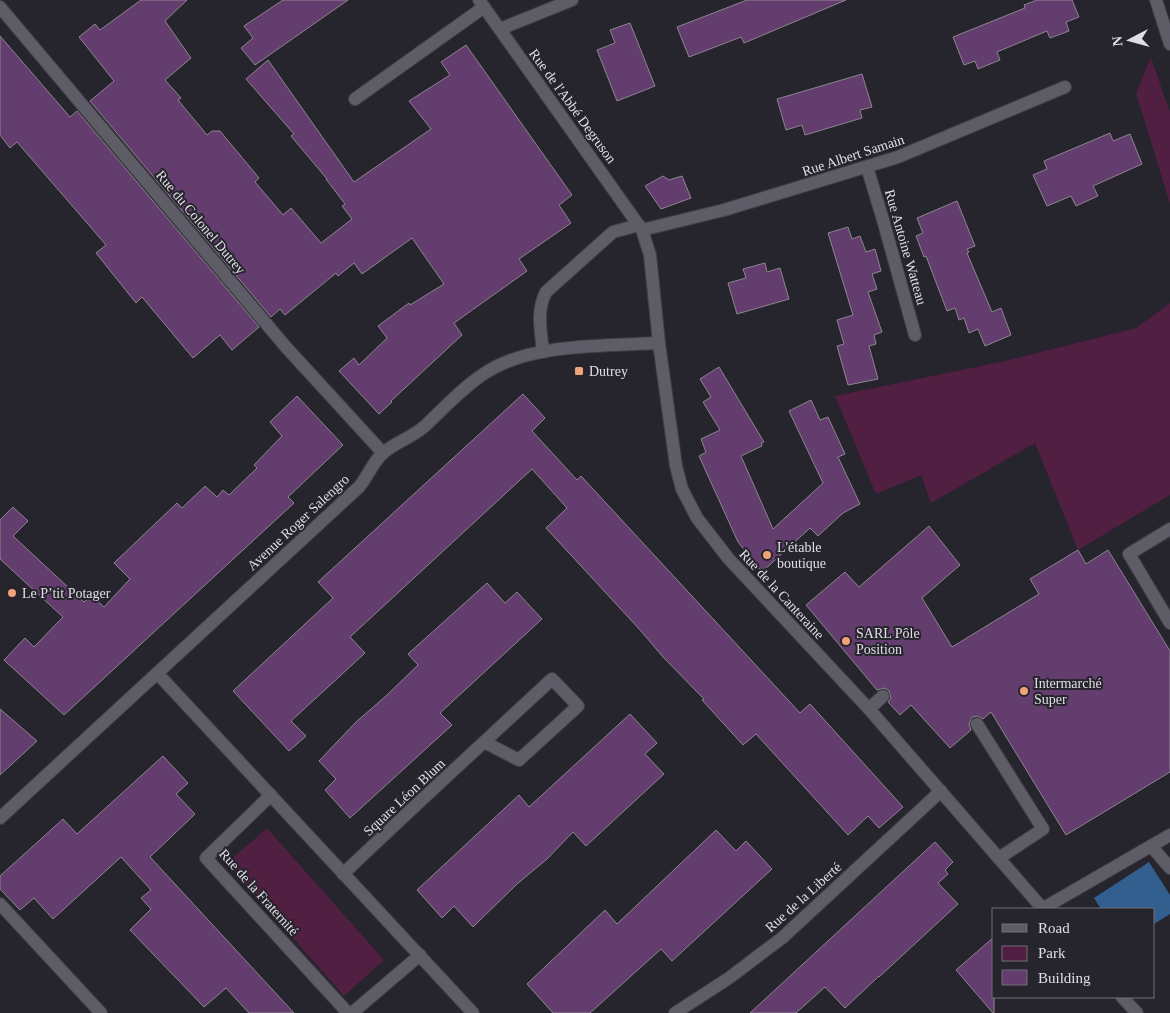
<svg xmlns="http://www.w3.org/2000/svg" width="1170" height="1013" font-family="Georgia,serif">
<style>
.green{fill:#501f41}
.water{fill:#325f8e}
.building{fill:#643d6f;stroke:#8d858f}
.lines{fill:none;stroke-linecap:round;stroke-linejoin:round}
.lane-casing{stroke:#413f47;stroke-width:14}
.street-casing{stroke:#413f47;stroke-width:14}
.secondary-casing{stroke:#413f47;stroke-width:14}
.lane{stroke:#5e5c66;stroke-width:12}
.street{stroke:#5e5c66;stroke-width:12}
.secondary{stroke:#5e5c66;stroke-width:12}
.poi-dot{fill:#f0a278;stroke:#26242d;stroke-width:2}
.labels{text-anchor:middle;stroke-width:4;stroke-linejoin:round;paint-order:stroke}
.street-label{font-size:14px;fill:#e0dee4;stroke:#26242d}
.poi-label{font-size:14px;fill:#e0dee4;stroke:#26242d;text-anchor:start}
</style>
<rect width="100%" height="100%" fill="#26242d"/>
<!-- green -->
<g class="green">
<path d="M1151 57 1170 113V204L1136 93Z"/>
<path d="M1170 303V495L1078 550 1035 443 931 503 921 475 876 494 835 396 1005 361 1136 328Z"/>
<path d="M267 828 384 960 344 996 227 863Z"/>
</g>
<!-- water -->
<path class="water" d="M1149 862 1170 895V914L1154 924V909H1101L1094 898Z"/>
<!-- building -->
<g class="building">
<path d="M141 0H187L165 21 191 58 165 80 181 98 178 100 207 135 212 131H220L259 178 255 182 283 215 291 208 321 243 352 219 342 206 345 204 326 179H327L291 136 294 134 246 79 268 60 354 182 431 129 409 101 450 75 441 62 466 45 572 195 559 205 571 223 519 259 527 271 454 323 462 335 391 401 392 402 379 414 339 371 354 358 359 365 387 338 378 326 409 303 410 305 444 284 412 238 362 274 354 263 338 276 336 273 285 315 280 309 271 317 90 101 114 81 79 37 95 24 100 30Z"/>
<path d="M283 0H348L255 65 241 48 253 38 244 26Z"/>
<path d="M747 0H846L744 43 741 37 689 57 677 27Z"/>
<path d="M1037 0H1072L1079 17 1066 22 1069 31 1050 38 1047 31 997 52 1000 60 978 69 975 61 964 65 953 37 1025 8 1024 5Z"/>
<path d="M630 23 655 86 617 101 597 50 615 43 610 30Z"/>
<path d="M0 36 70 117 77 111 259 327 232 350 220 335 193 358 142 297 136 303 96 253 106 245 17 142 10 148 0 135Z"/>
<path d="M862 74 872 107 860 110 862 118 805 135 802 125 786 130 777 99Z"/>
<path d="M1110 133 1113 141 1130 134 1142 164 1093 186 1098 196 1076 206 1071 196 1047 206 1033 175 1047 169 1044 161Z"/>
<path d="M663 176 669 180 682 176 691 198 661 209 645 186Z"/>
<path d="M957 201 975 246 967 249 969 252 967 253 992 312 1001 308 1011 335 985 346 978 329 969 333 964 318 959 320 955 308 947 311 926 256 924 257 916 236 923 233 917 218Z"/>
<path d="M848 227 852 239 860 236 866 252 875 249 881 271 872 274 877 289 868 292 882 332 874 335 876 344 869 346 878 379 848 385 837 346 844 344 837 320 853 315 828 233Z"/>
<path d="M765 263 767 272 780 268 789 299 737 314 728 283 746 278 743 269Z"/>
<path d="M719 367 764 442 761 443 762 446 741 456 773 529 823 483 789 411 811 400 820 420 828 417 845 454 838 457 860 504 843 513 818 536 810 528 762 572 738 542 699 456 706 452 701 439 720 430 703 402 711 397 700 379Z"/>
<path d="M523 394 545 418 532 431 577 480 581 476 800 713 810 704 903 807 879 828 868 816 848 835 756 734 743 745 702 700 704 699 663 657 641 631 546 528 567 508 532 469 350 637 365 653 291 721 306 736 289 751 233 691 333 598 318 582Z"/>
<path d="M297 396 343 445 288 497 294 503 64 715 4 660 25 638 34 647 63 617 0 559V520L13 507 28 521 13 536 84 602 91 595 104 607 130 579 114 563 177 503 182 508 205 486 217 497 223 490 229 495 257 468 254 465 282 436 270 422Z"/>
<path d="M929 526 960 565 922 598 952 647 1039 594 1030 579 1078 550 1086 564 1108 550 1170 651V772L1066 835 991 712 983 719 977 716 972 717 969 724 971 730 950 748 911 705 900 715 888 702 891 698 889 691 885 688 877 690 806 605 845 572 859 587Z"/>
<path d="M487 583 505 603 517 592 542 619 440 713 452 725 350 818 325 790 336 779 319 761 356 722 386 696 418 665 408 654Z"/>
<path d="M0 709 37 741 0 775Z"/>
<path d="M630 714 657 743 645 754 664 774 586 846 573 832 547 859 517 884 473 927 454 906 442 918 417 890 519 795 529 807Z"/>
<path d="M163 756 188 783 176 794 195 814 150 857 294 1013H249L226 988 204 1007 130 930 151 909 141 898 151 890 121 857 53 919 34 898 20 910 0 889V876L63 819 77 834Z"/>
<path d="M716 830 736 851 746 841 772 869 672 961 661 949 590 1013H553L527 984 605 910 617 924Z"/>
<path d="M935 842 953 862 945 870 948 874 938 883 958 904 879 977V976L845 1008 825 987 796 1013H750Z"/>
<path d="M994 937V1013H993L956 970Z"/>
</g>
<g class="lines">
<defs>
<g id="lane">
<path d="M543 352C541 331 536 311 546 292L613 232 639 225"/>
<path d="M1170 529 1129 554 1170 623"/>
<path d="M869 709 883 696"/>
<path d="M977 724 1043 829 999 858"/>
<path d="M1151 846 1170 868"/>
<path d="M0 904 101 1013"/>
<path d="M1042 909 1170 835"/>
</g>
<g id="street">
<path d="M479 0 642 230 650 255 659 343 676 466 682 489 697 518 728 558 869 709 1043 909"/>
<path d="M0 7 285 346 383 453"/>
<path d="M500 29 572 0"/>
<path d="M355 99 484 7"/>
<path d="M867 167 883 220 915 335"/>
<path d="M642 230 724 210 898 157 1065 87"/>
<path d="M157 673 473 1013"/>
<path d="M271 795 206 858 348 1013"/>
<path d="M0 818 359 487C368 476 373 462 383 453 396 442 411 438 425 426 444 408 462 388 485 373 530 343 606 346 659 343"/>
<path d="M343 874C412 808 482 744 552 679L578 706 519 760 484 742"/>
<path d="M1122 997 1137 1013"/>
<path d="M352 1013 420 955"/>
<path d="M675 1013 729 978 782 938 941 791"/>
</g>
<path id="secondary" d="M1156 0 1170 44"/>
</defs>
<!-- lane casing -->
<use href="#lane" class="lane-casing"/>
<!-- street casing -->
<use href="#street" class="street-casing"/>
<!-- secondary casing -->
<use href="#secondary" class="secondary-casing"/>
<!-- lane -->
<use href="#lane" class="lane"/>
<!-- street -->
<use href="#street" class="street"/>
<!-- secondary -->
<use href="#secondary" class="secondary"/>
</g>
<!-- markers -->
<g class="poi-dot">
<rect x="574" y="366" width="10" height="10" rx="2.5"/>
<circle cx="767" cy="555" r="5"/>
<circle cx="12" cy="593" r="5"/>
<circle cx="846" cy="641" r="5"/>
<circle cx="1024" cy="691" r="5"/>
</g>
<g class="labels">
<!-- street labels -->
<g class="street-label">
<text transform="translate(573 106) rotate(54)" y="5">Rue de l'Abbé Degruson</text>
<text transform="translate(853 155) rotate(-18)" y="5">Rue Albert Samain</text>
<text transform="translate(201 222) rotate(50)" y="5">Rue du Colonel Dutrey</text>
<text transform="translate(906 247) rotate(74)" y="5">Rue Antoine Watteau</text>
<text transform="translate(298 522) rotate(-43)" y="5">Avenue Roger Salengro</text>
<text transform="translate(782 594) rotate(47)" y="5">Rue de la Canteraine</text>
<text transform="translate(404 797) rotate(-43)" y="5">Square Léon Blum</text>
<text transform="translate(259 892) rotate(48)" y="5">Rue de la Fraternité</text>
<text transform="translate(803 897) rotate(-42)" y="5">Rue de la Liberté</text>
</g>
<!-- poi labels -->
<g class="poi-label">
<text x="589" y="376">Dutrey</text>
<text x="777" y="552">L'étable<tspan x="777" dy="16">boutique</tspan></text>
<text x="22" y="598">Le P’tit Potager</text>
<text x="856" y="638">SARL Pôle<tspan x="856" dy="16">Position</tspan></text>
<text x="1034" y="688">Intermarché<tspan x="1034" dy="16">Super</tspan></text>
</g>
</g>
<!-- legend -->
<rect x="992" y="908" width="162" height="90" fill="#26242d" stroke="#706e76"/>
<rect x="1002" y="924" width="25" height="8" fill="#5e5c66" stroke="#706e76"/>
<text x="1038" y="933" font-size="15" fill="#e0dee4">Road</text>
<rect x="1002" y="946" width="25" height="15" fill="#501f41" stroke="#706e76"/>
<text x="1038" y="958" font-size="15" fill="#e0dee4">Park</text>
<rect x="1002" y="970" width="25" height="15" fill="#643d6f" stroke="#706e76"/>
<text x="1038" y="983" font-size="15" fill="#e0dee4">Building</text>
<!-- north arrow -->
<g transform="translate(1130 40) rotate(264)" stroke="#26242d" stroke-width="4" paint-order="stroke">
<path d="M0-4L9 19L0 12L-9 19Z" fill="#e0dee4"/>
<text y="-8" font-size="14" font-weight="bold" text-anchor="middle" fill="#e0dee4">N</text>
</g>
</svg>
